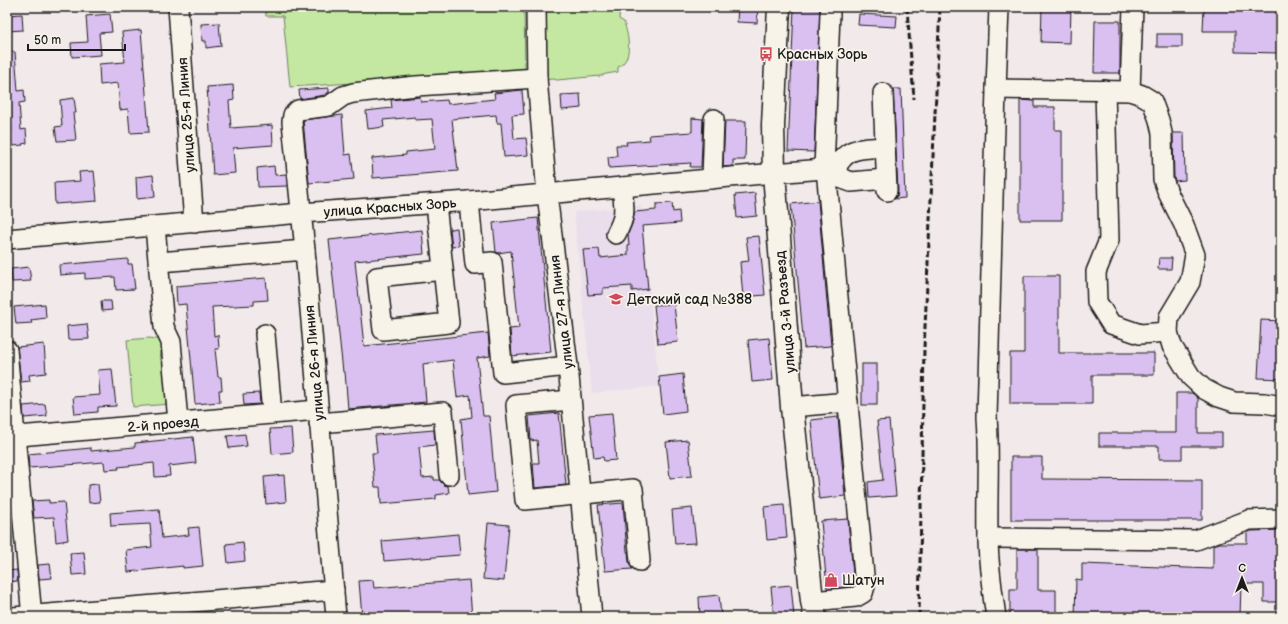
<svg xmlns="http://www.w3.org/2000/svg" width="1288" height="624" font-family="'Balsamiq Sans',sans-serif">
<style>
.built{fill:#eaddec}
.green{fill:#c4e8a2;stroke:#70825f}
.building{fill:#dac0f0;stroke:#1c1c1c}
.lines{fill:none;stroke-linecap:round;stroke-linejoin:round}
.minor-casing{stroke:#1c1c1c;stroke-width:22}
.major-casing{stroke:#1c1c1c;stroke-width:25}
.minor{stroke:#f7f3e8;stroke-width:19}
.major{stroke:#f7f3e8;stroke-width:22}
.rail{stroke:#1c1c1c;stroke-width:3;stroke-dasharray:6 3;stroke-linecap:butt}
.labels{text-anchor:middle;stroke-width:3.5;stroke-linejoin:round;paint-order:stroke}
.poi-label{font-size:14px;fill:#1c1c1c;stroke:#f7f3e8;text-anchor:start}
.street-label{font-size:14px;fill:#1c1c1c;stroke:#f7f3e8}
</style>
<rect width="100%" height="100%" fill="#f1e9ea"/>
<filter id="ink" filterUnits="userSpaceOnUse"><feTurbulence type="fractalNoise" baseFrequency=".025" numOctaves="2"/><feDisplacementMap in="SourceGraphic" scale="8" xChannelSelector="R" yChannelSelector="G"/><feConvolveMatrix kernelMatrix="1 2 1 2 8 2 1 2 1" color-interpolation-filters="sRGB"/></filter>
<g filter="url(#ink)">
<!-- built -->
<path class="built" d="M641 206 659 386 592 393 574 212Z"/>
<!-- green -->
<g class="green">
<path d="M265 7H524L525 72 290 87 283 16H266Z"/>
<path d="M541 7H620L619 19 624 22C628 35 634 59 618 67V72L606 74 600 76 557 80 553 79 542 80Z"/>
<path d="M149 338 164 340 165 351H160L161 361H166L169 404 133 407 127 340Z"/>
</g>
<!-- building -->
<g class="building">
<path d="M738 7H758L757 23 737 22Z"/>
<path d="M1042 7H1071L1070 43 1041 42Z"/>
<path d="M1204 7H1281V53L1235 52V31H1203Z"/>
<path d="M794 8 820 9 814 152 788 151Z"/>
<path d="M22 14 23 30 7 31V15Z"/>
<path d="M110 14 112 32 99 33 101 55 72 57 71 43 88 42 86 16Z"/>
<path d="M859 14 897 16 896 27 858 25Z"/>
<path d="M1095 21H1120V73H1094Z"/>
<path d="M219 23 221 46 206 48V41H202L201 24Z"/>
<path d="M141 30 149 132 130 133 128 109 120 110 118 83 100 85 99 64 125 62 122 32Z"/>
<rect x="1157" y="34" width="25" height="13"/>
<path d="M7 52H15L18 91 24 90 25 102 19 103 21 130 26 129 27 143 22 144 23 145 13 146V144L7 145V131H12L10 104H7Z"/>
<path d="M233 85 234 100 229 101 231 128 272 125 273 145 233 148 235 173 213 175 207 87Z"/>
<path d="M329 88V92L325 95 300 99 299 90Z"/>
<path d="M893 89H901L905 198 894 199 897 196 898 191Z"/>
<path d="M522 90 524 114 512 115 514 139 526 138 528 155 504 157 501 123H497L496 115 452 119 458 171 373 178 372 158 406 155V152L435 149 432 119 415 120V117L383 120 384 127 368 129 366 111 392 108 391 100 420 97 421 102 447 100 448 104 495 99 494 93Z"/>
<path d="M580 94 581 108 562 110 561 95Z"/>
<path d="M74 98 76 113H73L76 140 57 141 55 127 62 126 60 100Z"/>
<path d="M1020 100 1034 101V107H1055V130H1062V220H1020Z"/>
<path d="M342 115 345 155 351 154 354 179 309 183 303 120Z"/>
<path d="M692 118 703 119 701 167H690L691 163 609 168 608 157 617 156 616 145H627L626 142 650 140 649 135 692 132Z"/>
<path d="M725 121H746L745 160H733V166L723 167Z"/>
<path d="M1173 133H1184L1185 180 1175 181 1174 177Z"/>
<path d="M274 166 275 175 286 174 287 186 258 187 257 168Z"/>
<path d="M94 171 97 201 55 204 54 183 80 181 79 172Z"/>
<path d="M153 175 155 197 137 199 136 177Z"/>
<path d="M755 193 757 216 737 218 735 195Z"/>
<path d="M818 201 831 346 804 348 791 204Z"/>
<path d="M672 203 673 212 679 211 680 223 642 226 648 289 632 291V286L603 288V294L588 295 583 250 599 249 600 258 628 255V246H629L628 234 632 224 635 212 656 210V204Z"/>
<path d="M538 218 551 352 512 356 510 329 519 328 511 251 498 253 496 252 493 223Z"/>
<path d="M457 228 459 246 452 247 450 229Z"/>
<path d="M422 230 424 254 355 261 364 346 488 333 490 356 477 358 483 416H489L496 492 468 495 461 419 472 417 470 395 457 397 453 360 423 364 426 402 348 409 345 372H343L329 240Z"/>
<path d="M759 236 765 295 743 297 740 262 749 261 746 237Z"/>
<path d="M1159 258H1172L1171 269H1158Z"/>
<path d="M128 259V264H132L135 289 116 290 115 277 85 279V273L60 275 59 265Z"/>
<path d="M29 267 31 281 12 282 11 269Z"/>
<path d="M1024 276H1059V353H1154V375H1092V404H1010V353H1024Z"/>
<path d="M266 278 268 300 254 301V305L212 307 214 336 218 335 219 349H215L218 377H221L222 390H219L220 402 195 404 186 304 177 305 176 286Z"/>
<path d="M101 301H111L112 310 102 311Z"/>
<path d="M45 304 46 318 31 320 32 323 16 324 14 307Z"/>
<path d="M674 304 678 342 658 344 654 305Z"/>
<path d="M1261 320 1281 321V379L1258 378Z"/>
<path d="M87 324 89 339 68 340 67 326Z"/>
<path d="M769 338 773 380 752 382 748 340Z"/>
<path d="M44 344 46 373 29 375 30 381 21 382 17 347Z"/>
<rect x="862" y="364" width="15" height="41"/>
<path d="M112 369 116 406 98 407V412L75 414 73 397 100 395 98 370Z"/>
<path d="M683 374 686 411 663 414 659 377Z"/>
<path d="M259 393 260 404 244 405 243 394Z"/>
<path d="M1176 393H1192L1198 398V433H1222V446H1182V459H1159V446H1099V433H1176Z"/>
<path d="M45 404 47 416 24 418 23 406Z"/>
<path d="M559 413 566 485 535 488 533 463H539L537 440 531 441 529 416Z"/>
<path d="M612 413 616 460 604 461 603 457 594 458 589 415Z"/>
<path d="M838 417 845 496 819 499 811 420Z"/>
<path d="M889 420 896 496 869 498 868 482 883 480 877 421Z"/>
<path d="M291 428 293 452 272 454 270 429Z"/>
<path d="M434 430 435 445 419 447 422 478 434 477V480H439L444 485 448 486 449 493 436 495V499L381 504 380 487H375L372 453H377L375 435Z"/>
<path d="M245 434 247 446 229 448 227 436Z"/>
<path d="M193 437 196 463 169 466 170 476 155 477 154 463 118 467 119 469 105 470 104 462 29 468 28 454 91 448V451L135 447V443Z"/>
<path d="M688 440 692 476 670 478 666 442Z"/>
<path d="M1011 457H1042V479L1202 480V520H1011Z"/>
<path d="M284 475 286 502 266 504 264 477Z"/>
<path d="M98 484 100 502 89 503 88 485Z"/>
<path d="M49 500V503L64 502 68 540 56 542 54 517 34 518 32 501Z"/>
<path d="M623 503 627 552H628L629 562 632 569 605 571 598 505Z"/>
<path d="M784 505 787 538 767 540 764 507Z"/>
<path d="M692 508 696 543 675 544 672 510Z"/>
<path d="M159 509 162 538 189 535 188 528 199 527 203 566 183 568V566L128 572 126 550 152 547 150 524 111 526 110 513Z"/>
<path d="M848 519 854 585 853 586 827 589 821 521Z"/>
<path d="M488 523 509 525 504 581 483 579Z"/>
<path d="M1281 530V602H1264V584H1241L1240 617H1151L1099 615V617H1075L1076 579 1082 580V564L1213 569V545L1220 543H1247V533L1251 531Z"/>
<path d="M458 534 460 555 384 561 382 541Z"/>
<path d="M243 542 245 561 228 563 226 544Z"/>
<path d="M1017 549H1038V590H1056V615H1036V617H1010V589H1017Z"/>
<path d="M84 552 86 574 72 575 70 553Z"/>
<path d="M50 564 52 578 39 579 38 565Z"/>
<path d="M17 570 18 581 7 582V571Z"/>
<path d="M373 580 374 588 469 580 472 617H362L359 581Z"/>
<path d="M791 585 794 617H774L771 587Z"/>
<path d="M719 595 721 617H700L699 597Z"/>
</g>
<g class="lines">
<defs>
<g id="minor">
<path d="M178 7 194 223"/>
<path d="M536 7 537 78 547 194 568 366 592 617"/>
<path d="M996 89 1130 91 1142 95 1152 101 1159 120 1162 133 1163 179 1168 193 1184 225 1195 255 1190 282 1169 317 1168 332 1172 346 1191 377 1204 389 1219 397 1234 402 1264 403 1277 405 1281 407"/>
<path d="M1105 90 1109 240 1096 272 1097 302 1111 324 1140 334 1168 332"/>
<path d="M1130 91 1133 7"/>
<path d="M883 93 887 191"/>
<path d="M836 168 840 178 851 182 886 179"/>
<path d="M824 170 830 13"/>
<path d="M712 179 714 119"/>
<path d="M469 201 475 264 492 262 503 373 568 366"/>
<path d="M436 204 449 323 383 330 377 277 443 270"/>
<path d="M155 226 164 327 171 342 178 422"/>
<path d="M616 234C627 214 624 208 622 187"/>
<path d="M7 239 301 213 469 201 774 173 836 168C848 145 863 149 885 147"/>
<path d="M159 262 305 250"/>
<path d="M265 334 272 414"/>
<path d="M7 350 32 617"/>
<path d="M571 400 516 405 525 500 633 489 640 561"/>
<path d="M792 407 848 402"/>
<path d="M319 423 443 412 449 475"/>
<path d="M7 437 318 410"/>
<path d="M988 538 1196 540 1249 520 1281 519"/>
<path d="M812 601 856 597 863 593 865 586 826 169"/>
<path d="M13 617 334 590"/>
<path d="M336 617 305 250 292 122 293 115 298 110 329 106 343 96 353 93 416 86 537 78"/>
<path d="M996 617C992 590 988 564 988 537 987 497 990 457 987 417L996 89 999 7"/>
</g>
<path id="major" d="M779 7 773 125 774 173 792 407 812 601 815 617"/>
</defs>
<!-- minor casing -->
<use href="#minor" class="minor-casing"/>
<!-- major casing -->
<use href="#major" class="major-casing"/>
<!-- minor -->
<use href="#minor" class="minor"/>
<!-- major -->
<use href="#major" class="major"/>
<!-- rail -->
<g class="rail">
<path d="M907 7 914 99"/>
<path d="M919 617 924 348 940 7"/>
</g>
</g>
</g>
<!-- icons -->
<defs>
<symbol id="bus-bare" viewBox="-9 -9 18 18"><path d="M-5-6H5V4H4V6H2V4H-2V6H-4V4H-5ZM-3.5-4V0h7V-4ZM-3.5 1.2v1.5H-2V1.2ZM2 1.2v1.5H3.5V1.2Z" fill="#d1495b" stroke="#f7f3e8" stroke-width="2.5" paint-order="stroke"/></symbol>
<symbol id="school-bare" viewBox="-9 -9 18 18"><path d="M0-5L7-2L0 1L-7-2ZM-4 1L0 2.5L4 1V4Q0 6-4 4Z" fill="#d1495b" stroke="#f7f3e8" stroke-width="2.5" paint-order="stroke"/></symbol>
<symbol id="shop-bare" viewBox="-9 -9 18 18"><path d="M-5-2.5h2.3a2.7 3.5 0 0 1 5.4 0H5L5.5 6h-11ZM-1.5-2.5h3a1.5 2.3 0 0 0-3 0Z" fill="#d1495b" stroke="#f7f3e8" stroke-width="2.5" paint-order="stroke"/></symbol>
</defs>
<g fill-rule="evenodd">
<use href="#bus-bare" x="756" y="44" width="20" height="20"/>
<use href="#school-bare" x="606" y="289" width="20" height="20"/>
<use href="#shop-bare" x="821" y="570" width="20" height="20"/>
</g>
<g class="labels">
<!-- poi labels -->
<g class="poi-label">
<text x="777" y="59">Красных Зорь</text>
<text x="627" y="304">Детский сад №388</text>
<text x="842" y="585">Шатун</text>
</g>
<!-- street labels -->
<g class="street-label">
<text transform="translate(186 115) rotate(-94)" y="5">улица 25-я Линия</text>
<text transform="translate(390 207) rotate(-4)" y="5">улица Красных Зорь</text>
<text transform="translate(561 312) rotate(-97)" y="5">улица 27-я Линия</text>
<text transform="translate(785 312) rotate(-95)" y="5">улица 3-й Разъезд</text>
<text transform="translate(314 363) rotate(-95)" y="5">улица 26-я Линия</text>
<text transform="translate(163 424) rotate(-5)" y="5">2-й проезд</text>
</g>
</g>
<!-- margin -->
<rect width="1288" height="624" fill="none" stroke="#f7f3e8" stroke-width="24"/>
<rect x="12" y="12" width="1264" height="600" fill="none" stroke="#1c1c1c" stroke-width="1.5" filter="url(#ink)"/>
<!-- north arrow -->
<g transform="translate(1242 578)" stroke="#f7f3e8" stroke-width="3" paint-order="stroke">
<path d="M0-3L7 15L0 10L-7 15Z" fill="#1c1c1c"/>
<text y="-6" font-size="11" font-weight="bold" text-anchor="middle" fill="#1c1c1c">С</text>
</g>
<!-- scale -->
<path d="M28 44v6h97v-6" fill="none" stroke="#1c1c1c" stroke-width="2"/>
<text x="34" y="44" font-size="12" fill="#1c1c1c" stroke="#f7f3e8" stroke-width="3" paint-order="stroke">50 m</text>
</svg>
